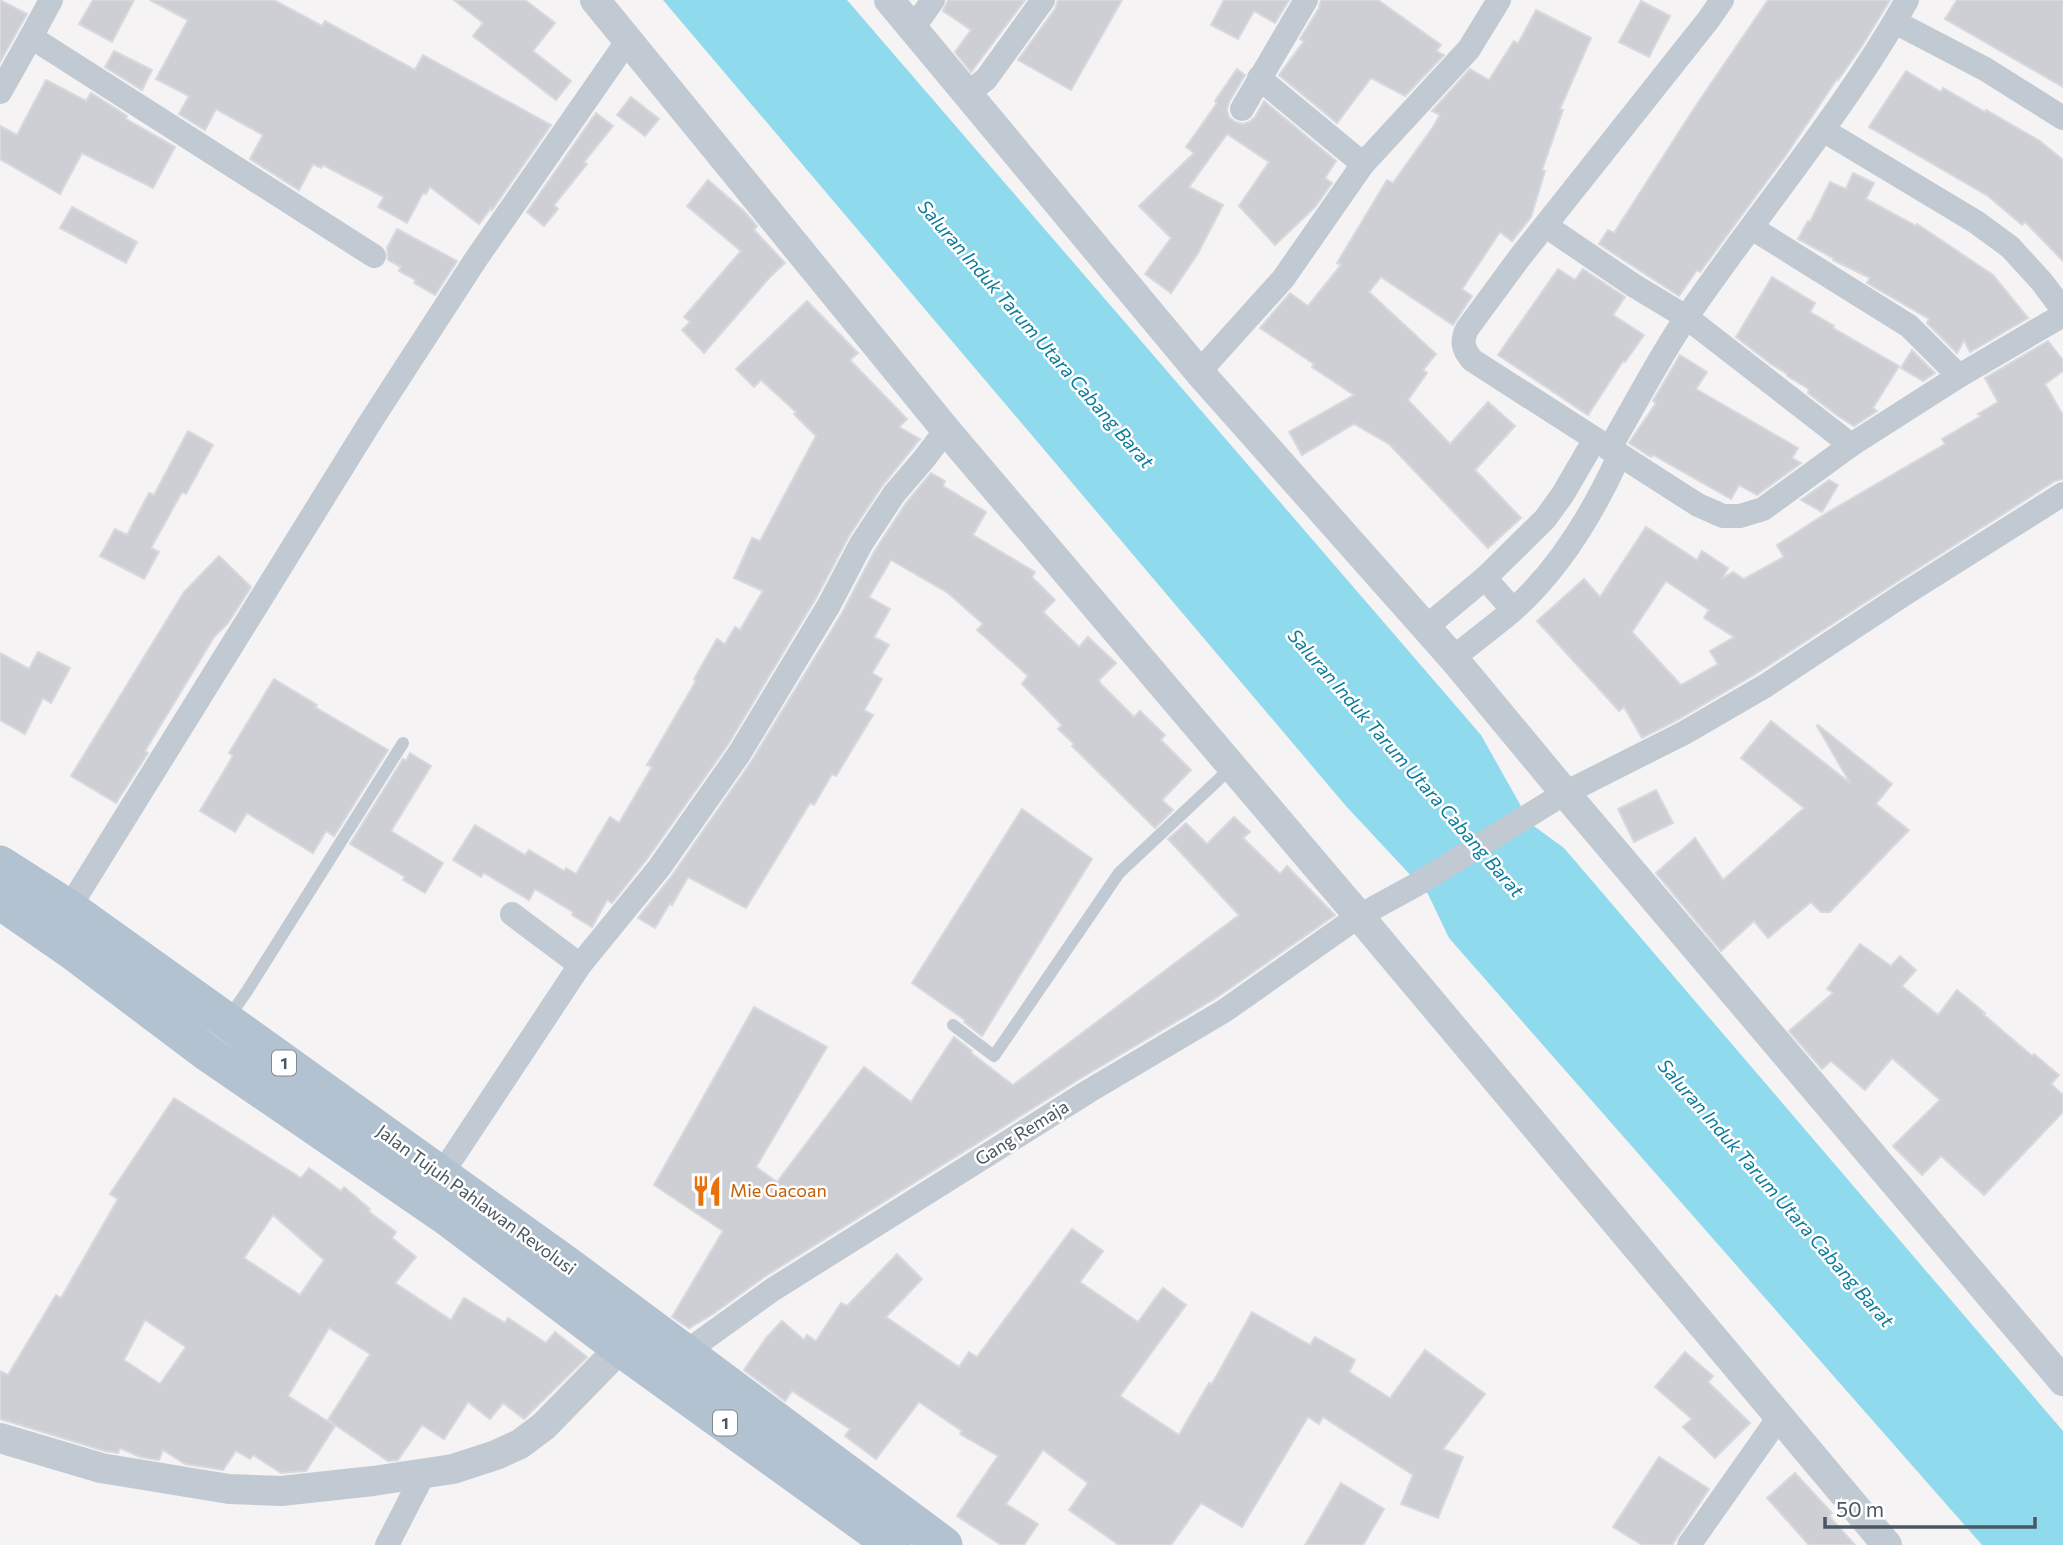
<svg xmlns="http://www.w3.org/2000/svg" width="2063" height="1545" font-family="Commissioner,sans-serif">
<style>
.water{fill:#90daee}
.building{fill:#cdcfd5;stroke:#d7d9de;stroke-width:2;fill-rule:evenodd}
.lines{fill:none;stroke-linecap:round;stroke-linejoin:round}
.service{stroke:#c1cad2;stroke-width:12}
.minor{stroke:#c1cad2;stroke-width:24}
.tertiary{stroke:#c1cad2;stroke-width:30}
.primary{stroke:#b3c2d1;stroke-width:37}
.labels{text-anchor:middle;stroke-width:5;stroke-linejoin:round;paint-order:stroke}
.shield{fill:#fff;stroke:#808990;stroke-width:2}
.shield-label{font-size:16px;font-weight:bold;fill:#4a5661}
.street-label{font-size:18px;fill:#4a5661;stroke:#fff}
.food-label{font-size:18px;fill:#c56008;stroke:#fff;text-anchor:start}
.water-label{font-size:19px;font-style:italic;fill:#0c7c9b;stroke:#fff}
</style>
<rect width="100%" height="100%" fill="#f5f3f3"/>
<!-- water -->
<path class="water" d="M663 0H847L1481 735 1531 824 1564 848 2063 1431V1545H1982L1449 938 1428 894 1346 806Z"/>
<!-- building -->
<g class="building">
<path d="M0 0 27 14 0 62Z"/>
<path d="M93 0H134L112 42 79 24Z"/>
<path d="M150 0H274L322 26 325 21 415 70 423 55 551 125 492 210 491 208 479 224 430 187 426 194 423 193 407 223 378 207 384 197 323 165 321 168 313 164 299 190 250 159 263 135 216 109 205 130 179 114 189 96 156 79 188 20Z"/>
<path d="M454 0H525L555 23 533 51 571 81 556 100 473 36 483 23Z"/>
<path d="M948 0H1025L971 72 955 52 971 30 943 11Z"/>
<path d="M1058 0H1122L1071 90 1018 60 1055 9Z"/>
<path d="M1224 0H1289L1275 23 1254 11 1238 39 1211 25Z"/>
<path d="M1321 0H1378L1441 45 1436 51 1444 55 1405 96 1371 78 1337 123 1279 75 1304 41 1300 39 1319 8Z"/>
<path d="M1768 0H1890L1862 46 1838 80 1837 79 1786 155 1700 272 1697 270 1679 296 1599 244 1608 230 1614 233 1695 107Z"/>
<path d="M1957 0H2063V87L1945 19Z"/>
<path d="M1641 1 1670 16 1649 57 1619 42Z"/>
<path d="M1536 10 1591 38 1560 109 1563 110 1542 170 1545 171 1531 217 1512 241 1500 232 1462 289 1472 296 1453 325 1381 277 1369 292 1436 354 1423 370 1427 373 1408 400 1450 444 1488 402 1515 426 1475 470 1521 518 1488 548 1389 444 1354 424 1302 455 1289 432 1354 395 1312 367 1314 364 1260 328 1290 293 1308 306 1341 265 1337 263 1387 180 1393 183 1433 127 1440 115 1432 111 1470 69 1489 80 1514 41 1518 44Z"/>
<path d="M114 51 152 70 142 90 105 67Z"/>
<path d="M1237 69 1245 75 1229 102 1227 110 1229 117 1235 122 1243 124 1249 122 1255 117 1264 101 1336 161 1325 178 1332 183 1315 207 1275 245 1239 206 1269 162 1227 134 1189 187 1223 205 1197 255 1171 293 1145 274 1171 238 1139 206 1194 153 1186 147 1217 103 1215 101Z"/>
<path d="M1906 71 1941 92 1943 88 1985 112 1986 110 2040 141 2063 160V261L2025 222 2022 225 1988 196 1869 127Z"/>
<path d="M46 80 86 101 91 93 127 116 126 119 175 147 153 188 82 153 60 194 0 159V126L17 135Z"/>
<path d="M631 97 659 119 645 136 617 115Z"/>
<path d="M596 113 613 126 584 162 587 164 554 205 558 209 544 226 527 212Z"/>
<path d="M1853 173 1874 183 1866 199 1916 226 1917 224 1993 275 2028 318 1970 352 1964 340 1957 353 1927 323 1929 319 1867 283 1870 278 1833 260V258L1798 239 1808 221 1810 222 1830 182 1846 189Z"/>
<path d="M708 180 745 212 757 226 754 230 785 263 770 277 704 353 682 330 690 322 684 317 741 251 687 206Z"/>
<path d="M72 207 137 242 126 263 60 228Z"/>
<path d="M397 229 457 261 435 295 414 283 416 280 399 271 401 267 388 260 387 248Z"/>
<path d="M1558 269 1575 280 1583 269 1625 297 1613 315 1644 335 1625 362 1623 361 1588 415 1498 355Z"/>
<path d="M1772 277 1815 303 1810 312 1834 326 1833 328 1899 366 1873 408 1877 411 1854 426 1838 416 1808 393 1809 389 1787 376V374L1771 364 1736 337Z"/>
<path d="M807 301 858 353 850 360 907 419 899 427 920 439 882 486 849 536 816 598 727 746 647 859 612 903 607 900 592 927 572 915 573 912 535 889 529 900 484 873 481 877 453 860 475 825 525 855 529 850 564 871 566 868 576 874 610 817 619 823 652 767 647 765 696 681 694 679 717 639 725 644 735 627 740 630 763 591 734 578 752 538 760 541 816 436 794 414 796 412 761 380 754 387 736 369Z"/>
<path d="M2048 341 2063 360V371L2045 384 2063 415V479L2055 481 1898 581 1757 673 1677 720 1642 738 1624 707 1619 711 1537 621 1584 579 1600 597 1646 527 1697 560 1702 551 1728 568 1722 579 1733 572 1744 579 1784 557 1777 545 1825 514 1945 444 1942 439 1981 416 1978 414 1998 402 1985 378ZM1666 581 1709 610 1704 618 1734 637 1710 651 1718 664 1681 685 1632 632Z"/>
<path d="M1912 350 1935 373 1923 381 1901 368Z"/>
<path d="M1680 355 1707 372 1696 389 1798 448 1792 458 1801 463 1757 495 1739 485 1731 499 1653 455 1651 457 1629 443 1656 403 1653 401Z"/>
<path d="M188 431 213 445 186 494 182 492 151 548 159 552 144 579 100 556 115 529 127 535 149 493 154 495Z"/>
<path d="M931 473 945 481 943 486 986 512 973 535 1035 572 1032 577 1055 600 1043 612 1079 647 1088 637 1116 663 1099 680 1101 684 1134 717 1140 711 1165 735 1161 740 1191 770 1162 800 1173 810 1155 828 1072 746 1074 744 1058 729 1062 725 1022 684 1028 676 977 630 983 624 948 593 891 560 869 597 890 609 874 637 889 645 872 673 882 679 864 710 873 715 836 776 832 774 814 805 810 803 746 908 688 877 672 905 670 903 655 928 638 918 671 877 751 762 842 613 874 552 906 503Z"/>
<path d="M1829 480 1838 485 1822 512 1801 500Z"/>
<path d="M219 556 251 587 228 623 214 637 145 751 148 753 116 803 71 776 184 592Z"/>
<path d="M38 652 70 668 51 703 43 698 25 734 0 720V653L29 669Z"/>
<path d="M274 679 317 705 315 707 388 750 334 836 326 831 313 853 247 813 235 832 200 811 233 756 229 753Z"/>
<path d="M1771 721 1850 783 1817 726 1818 725 1892 784 1876 804 1909 830 1830 912H1821L1811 902 1768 938 1754 921 1721 951 1656 873 1695 838 1723 880 1804 808 1741 758Z"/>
<path d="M410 753 431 766 391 831 443 863 425 893 403 880 405 877 350 844 403 759 406 761Z"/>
<path d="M1656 790 1673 823 1634 842 1618 809Z"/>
<path d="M1022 809 1092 859 982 1036 964 1022 965 1020 912 983Z"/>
<path d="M1234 817 1250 832 1243 838 1280 874 1287 866 1335 915 1216 998 1081 1078 764 1277 713 1314 689 1328 672 1317 723 1231 654 1185 754 1007 827 1047 756 1167 777 1182 864 1067 911 1102 954 1037 972 1051 971 1053 1013 1085 1239 915 1168 839 1186 823 1207 844Z"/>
<path d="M1860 944 1891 966 1900 956 1916 970 1902 986 1938 1015 1957 990 1985 1013 1983 1014 2032 1056 2034 1054 2059 1075 2051 1084 2063 1095V1112L1984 1195 1941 1156 1922 1175 1893 1146 1940 1100 1892 1058 1865 1090 1831 1061 1822 1069 1789 1031 1833 993 1827 989Z"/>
<path d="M174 1098 301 1178 309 1168 341 1191 344 1187 370 1209 368 1211 396 1232 392 1238 416 1257 395 1283 451 1320 464 1298 505 1323 508 1318 546 1343 555 1332 587 1357 524 1419 503 1403 490 1419 468 1402 444 1439 422 1425 398 1460 388 1461 328 1420 370 1354 329 1328 288 1396 335 1426 306 1471 281 1473 253 1455 250 1459 236 1451 223 1470 185 1464 163 1450 159 1460 140 1457 120 1448 118 1453 105 1451 0 1419V1371L8 1375 56 1295 61 1298 118 1199 110 1194ZM273 1215 324 1260 300 1295 244 1258ZM145 1320 186 1347 160 1384 124 1360Z"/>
<path d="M1072 1229 1103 1251 1080 1282 1138 1322 1163 1288 1186 1305 1120 1396 1179 1435 1209 1383 1212 1384 1252 1312 1310 1345 1315 1337 1355 1360 1349 1372 1390 1398 1425 1350 1485 1394 1443 1449 1463 1457 1438 1518 1401 1504 1413 1475 1323 1417 1319 1424 1308 1417 1242 1527 1201 1503 1171 1545H1119L1069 1510 1088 1483 1043 1450 1006 1504 1038 1524 1024 1545H1001L957 1516 998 1456 960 1434 962 1431 919 1402 876 1459 845 1436 850 1429 792 1391 785 1401 744 1370 766 1338 782 1321 804 1340 807 1335 816 1341 841 1303 847 1306 897 1254 922 1279 886 1317 959 1367 969 1352 977 1357Z"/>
<path d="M1685 1352 1713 1376 1708 1382 1750 1423 1715 1458 1683 1427 1692 1419 1655 1387Z"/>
<path d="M1659 1457 1709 1489 1672 1545H1642L1613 1527Z"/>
<path d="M1795 1473 1832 1513 1829 1516 1855 1545H1809L1767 1498Z"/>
<path d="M1341 1483 1384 1509 1363 1545H1305Z"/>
</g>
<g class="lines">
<!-- service -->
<g class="service">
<path d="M229 1017 247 991 403 743"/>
<path d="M953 1025 994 1056 1119 873 1232 767"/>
</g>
<!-- minor -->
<g class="minor">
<path d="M51 0 31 37 374 256"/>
<path d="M1722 0 1709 19 1520 257 1467 329C1461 342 1463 349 1472 360L1698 505 1723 516H1740L1763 509 1851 445 1959 376 2063 315"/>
<path d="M1895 22 1985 69 2063 118"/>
<path d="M913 28 933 0"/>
<path d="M1259 78 1363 164"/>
<path d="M0 92 31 37"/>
<path d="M967 94 986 79 1043 0"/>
<path d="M1242 109 1306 0"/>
<path d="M1823 130 1976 222 2010 247 2042 282 2063 310"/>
<path d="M1546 226 1633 285 1686 317 1851 445"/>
<path d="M1752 228 1909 326 1959 376"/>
<path d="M1199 372 1283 279 1363 164 1469 49 1499 0"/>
<path d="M1609 449C1635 405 1659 357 1688 315 1760 210 1844 112 1907 0"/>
<path d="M1485 578 1513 610"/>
<path d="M1425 628 1485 578 1545 519 1563 494 1595 439"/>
<path d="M1453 658C1473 642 1493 627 1512 611 1559 570 1594 511 1619 456"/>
<path d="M69 908 371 421 476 259 628 40"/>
<path d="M512 914 580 965"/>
<path d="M441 1175 580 965 659 868 739 754 829 605 861 544 894 494 924 459 946 430"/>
<path d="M686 1352 772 1290 1089 1091 1224 1011 1359 916 1414 886 1565 793 1684 733 1765 686 1906 593 2063 494"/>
<path d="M387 1545 424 1473"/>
<path d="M1689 1545 1780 1416"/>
</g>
<!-- tertiary -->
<g class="tertiary">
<path d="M595 0 946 430 1359 916 1887 1545"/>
<path d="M889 0 1199 372 1453 658 1565 793 2063 1381"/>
<path d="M0 1438 101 1468 229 1489 281 1491 373 1481 453 1469 496 1455 520 1444 544 1426 620 1348"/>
</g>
<!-- primary -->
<g class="primary">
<path d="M0 864 69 908 566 1264 944 1545"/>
<path d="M0 901 72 951 206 1052 448 1218 620 1348 893 1545"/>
</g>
</g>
<!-- icons -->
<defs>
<symbol id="restaurant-bare" viewBox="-9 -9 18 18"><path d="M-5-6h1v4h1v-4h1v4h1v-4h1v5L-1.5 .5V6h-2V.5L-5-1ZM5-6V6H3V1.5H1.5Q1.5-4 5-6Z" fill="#e8710a" stroke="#fff" stroke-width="2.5" paint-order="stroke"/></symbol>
</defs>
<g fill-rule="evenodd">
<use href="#restaurant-bare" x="685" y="1169" width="44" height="44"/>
</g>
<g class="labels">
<!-- shield labels -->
<g class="shield">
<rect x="272" y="1050.5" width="24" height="25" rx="5"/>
<rect x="713" y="1410.5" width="24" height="25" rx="5"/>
</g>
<g class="shield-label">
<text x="284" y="1069">1</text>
<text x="725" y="1429">1</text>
</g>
<!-- street labels -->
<g class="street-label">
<text transform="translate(1022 1133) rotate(-32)" y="6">Gang Remaja</text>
<text transform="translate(476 1200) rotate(36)" y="6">Jalan Tujuh Pahlawan Revolusi</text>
</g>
<!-- food labels -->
<g class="food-label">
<text x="730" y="1197">Mie Gacoan</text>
</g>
<!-- water labels -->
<g class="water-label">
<text transform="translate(1036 334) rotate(49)" y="7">Saluran Induk Tarum Utara Cabang Barat</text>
<text transform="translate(1406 763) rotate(49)" y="7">Saluran Induk Tarum Utara Cabang Barat</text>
<text transform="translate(1776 1193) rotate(49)" y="7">Saluran Induk Tarum Utara Cabang Barat</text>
</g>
</g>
<!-- scale -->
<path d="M1825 1517v10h210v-10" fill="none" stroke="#4a5661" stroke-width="3.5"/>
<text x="1836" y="1517" font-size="21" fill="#4a5661" stroke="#ffffff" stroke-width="5" paint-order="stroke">50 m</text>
</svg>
